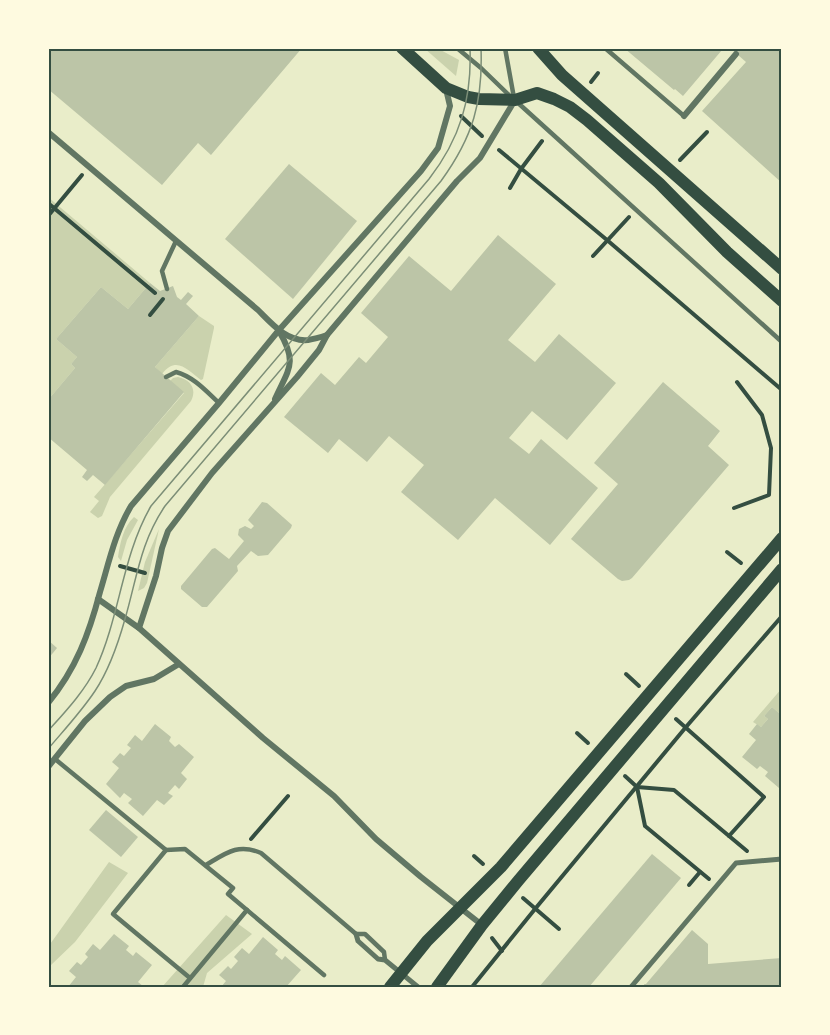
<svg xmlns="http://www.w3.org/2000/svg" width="830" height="1035" font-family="'DM Sans',sans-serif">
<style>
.green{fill:#cad2ad}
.building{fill:#bcc5a7}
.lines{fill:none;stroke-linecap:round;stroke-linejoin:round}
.path{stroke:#344e41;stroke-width:4}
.service{stroke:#617663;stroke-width:4.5}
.pedestrian{stroke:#617663;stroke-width:5}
.minor{stroke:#617663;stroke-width:6}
.secondary{stroke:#344e41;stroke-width:12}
.tram{stroke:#7c8e77;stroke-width:1.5}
.neatline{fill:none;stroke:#344e41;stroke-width:2}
</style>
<rect width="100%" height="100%" fill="#e9edc9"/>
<!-- green -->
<g class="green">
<path d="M424 48H437L459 60 456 76Z"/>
<path d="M48 197 150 283 128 309 101 287 56 339 77 357 71 364 75 368 48 400Z"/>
<path d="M199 316 214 326V328L203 379 201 380C188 371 177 355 162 374L155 367Z"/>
<path d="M178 377C191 380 197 389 191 401L110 497 102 516 98 518 90 512 99 501 94 497 184 393 170 381 173 378Z"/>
<path d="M134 517 138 520 127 540 121 561 118 557C120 544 123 527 134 517Z"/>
<path d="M159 529 147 583 144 588 138 591 145 562Z"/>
<path d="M782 688V709L779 713 772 707 764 716 768 719 761 727 753 722Z"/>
<path d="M109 862 128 873 75 942 51 965 48 978V947Z"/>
<path d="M226 915 252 934 207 973 203 987H162Z"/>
</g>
<!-- building -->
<g class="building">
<path d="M48 48H302L211 155 198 143 162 185 48 89Z"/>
<path d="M624 48H719L722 50 683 96 675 89 674 90Z"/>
<path d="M730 48H782V183L702 111 746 62Z"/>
<path d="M289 164 357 221 293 299 225 239Z"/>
<path d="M498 235 556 284 508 340 535 362 559 334 616 383 567 440 532 411 509 438 529 454 541 439 598 488 550 545 495 498 458 540 401 492 424 465 389 436 367 462 339 439 328 453 284 417 321 373 335 385 359 357 366 363 388 337 361 313 409 256 451 291Z"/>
<path d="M150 283 160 291 173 286 177 297 181 300 188 292 193 296 186 304 199 316 155 367 184 392 105 485 93 475 87 481 82 477 87 470 48 437V400L75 368 71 364 77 357 56 339 101 287 128 309Z"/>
<path d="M663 382 720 431 708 446 729 465 632 578 629 580 622 581 618 579 571 539 618 484 594 463Z"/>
<path d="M262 502 267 503 292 525 291 528 268 555 258 556 251 551 237 566 238 571 207 607H202L181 589V586L212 549 215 548 229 559 244 541 238 535 239 529 245 526 251 529 254 526 248 520Z"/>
<path d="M48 640 57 648 48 659Z"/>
<path d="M772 707 779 713 782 709V784L779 788 765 776 768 772 760 766 757 769 742 757 756 740 749 734 757 724 761 727 768 719 764 716Z"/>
<path d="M155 724 171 737 169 741 175 747 179 744 194 757 181 773 187 779 179 789 175 785 168 793 173 796 164 805 157 800 143 816 128 803 132 799 124 793 120 798 106 784 119 768 112 762 120 753 124 756 131 748 127 745 135 735 142 741Z"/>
<path d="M106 810 138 837 121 857 89 830Z"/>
<path d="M652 854 681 878 589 987H539Z"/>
<path d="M692 930 708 944V964L782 958V987H645L644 984H646Z"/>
<path d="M114 934 129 946 126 950 133 956 136 952 152 965 138 982 144 987H68L76 977 69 971 77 962 81 965 88 957 85 954 93 944 100 950Z"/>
<path d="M263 937 278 950 275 954 282 960 285 956 301 970 286 987H221L226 981 219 975 228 966 231 969 238 961 234 957 242 948 249 954Z"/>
</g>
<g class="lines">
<!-- path -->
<g class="path">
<path d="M591 82 598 73"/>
<path d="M461 116 482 136"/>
<path d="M499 150 607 240 782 390"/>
<path d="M680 160 707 132"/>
<path d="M510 188 521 169 542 141"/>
<path d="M48 203 155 293"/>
<path d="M48 216 82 175"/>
<path d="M593 256 629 217"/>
<path d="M150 315 163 299"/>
<path d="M734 508 769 495 771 448 762 415 737 382"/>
<path d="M727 552 741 563"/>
<path d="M120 566 145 573"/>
<path d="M626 674 639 686"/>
<path d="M676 719 764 797 729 836"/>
<path d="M577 733 588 743"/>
<path d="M625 776 637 787 645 826 709 879"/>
<path d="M637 787 674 790 747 851"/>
<path d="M251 839 288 796"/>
<path d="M474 856 483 864"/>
<path d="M689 885 700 872"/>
<path d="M523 898 559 929"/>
<path d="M492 938 502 951"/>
<path d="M472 987 535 909 686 727 782 616"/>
</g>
<!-- service -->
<g class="service">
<path d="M457 48 481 68 511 97"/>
<path d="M505 48 514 98"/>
<path d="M605 48 684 116"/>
<path d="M517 102 782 342"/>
<path d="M167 289 162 271 176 241"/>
<path d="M166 377 176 372C194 377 206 391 219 403"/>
<path d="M55 759 166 850 185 849 233 888 228 894 324 975"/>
<path d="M166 850 113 914 190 978"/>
<path d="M206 865C226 853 238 843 261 853L356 934H365L384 952 385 960"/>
<path d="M183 987 247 910"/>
</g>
<!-- pedestrian -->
<g class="pedestrian">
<path d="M356 934 358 941 378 959 385 960 418 987"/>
<path d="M631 987 736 863 782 859"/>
</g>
<!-- minor -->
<g class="minor">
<path d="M684 116 736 54"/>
<path d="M48 132 258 310C272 324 287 342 308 340 314 339 321 337 327 335"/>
<path d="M275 399C289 368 298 363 279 331"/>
<path d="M98 599 139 628 263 738 334 796 376 839 421 877 482 925"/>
<path d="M139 628 156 576 162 548 168 531 212 473 297 377 319 350 327 335 457 181 480 158 515 100"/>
<path d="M48 703C76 669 89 634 100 592 109 562 115 533 131 506L219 403 279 330 421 171 438 148 450 106 446 89"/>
<path d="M48 767 85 721 110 697 126 686 154 679 179 664"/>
</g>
<!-- secondary -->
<g class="secondary">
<path d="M402 48 446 88 468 97 479 99 515 100 537 93 554 99 570 107 587 120 659 183 727 252 782 301"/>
<path d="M538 48 562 75 782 269"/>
<path d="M390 987 427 941 501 867 782 538"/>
<path d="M437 987 482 925 518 881 782 569"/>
</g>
<!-- tram -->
<g class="tram">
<path d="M48 731C65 712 84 692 96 668 120 616 122 556 151 506L429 179C460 139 472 99 470 48"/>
<path d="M48 749C64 730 81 712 95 691 109 670 118 644 125 619 137 578 140 543 165 506L441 181C473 137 483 102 481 48"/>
</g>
</g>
<!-- border -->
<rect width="830" height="1035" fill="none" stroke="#fefae0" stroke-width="99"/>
<rect x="50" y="50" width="730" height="936" class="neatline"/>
</svg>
